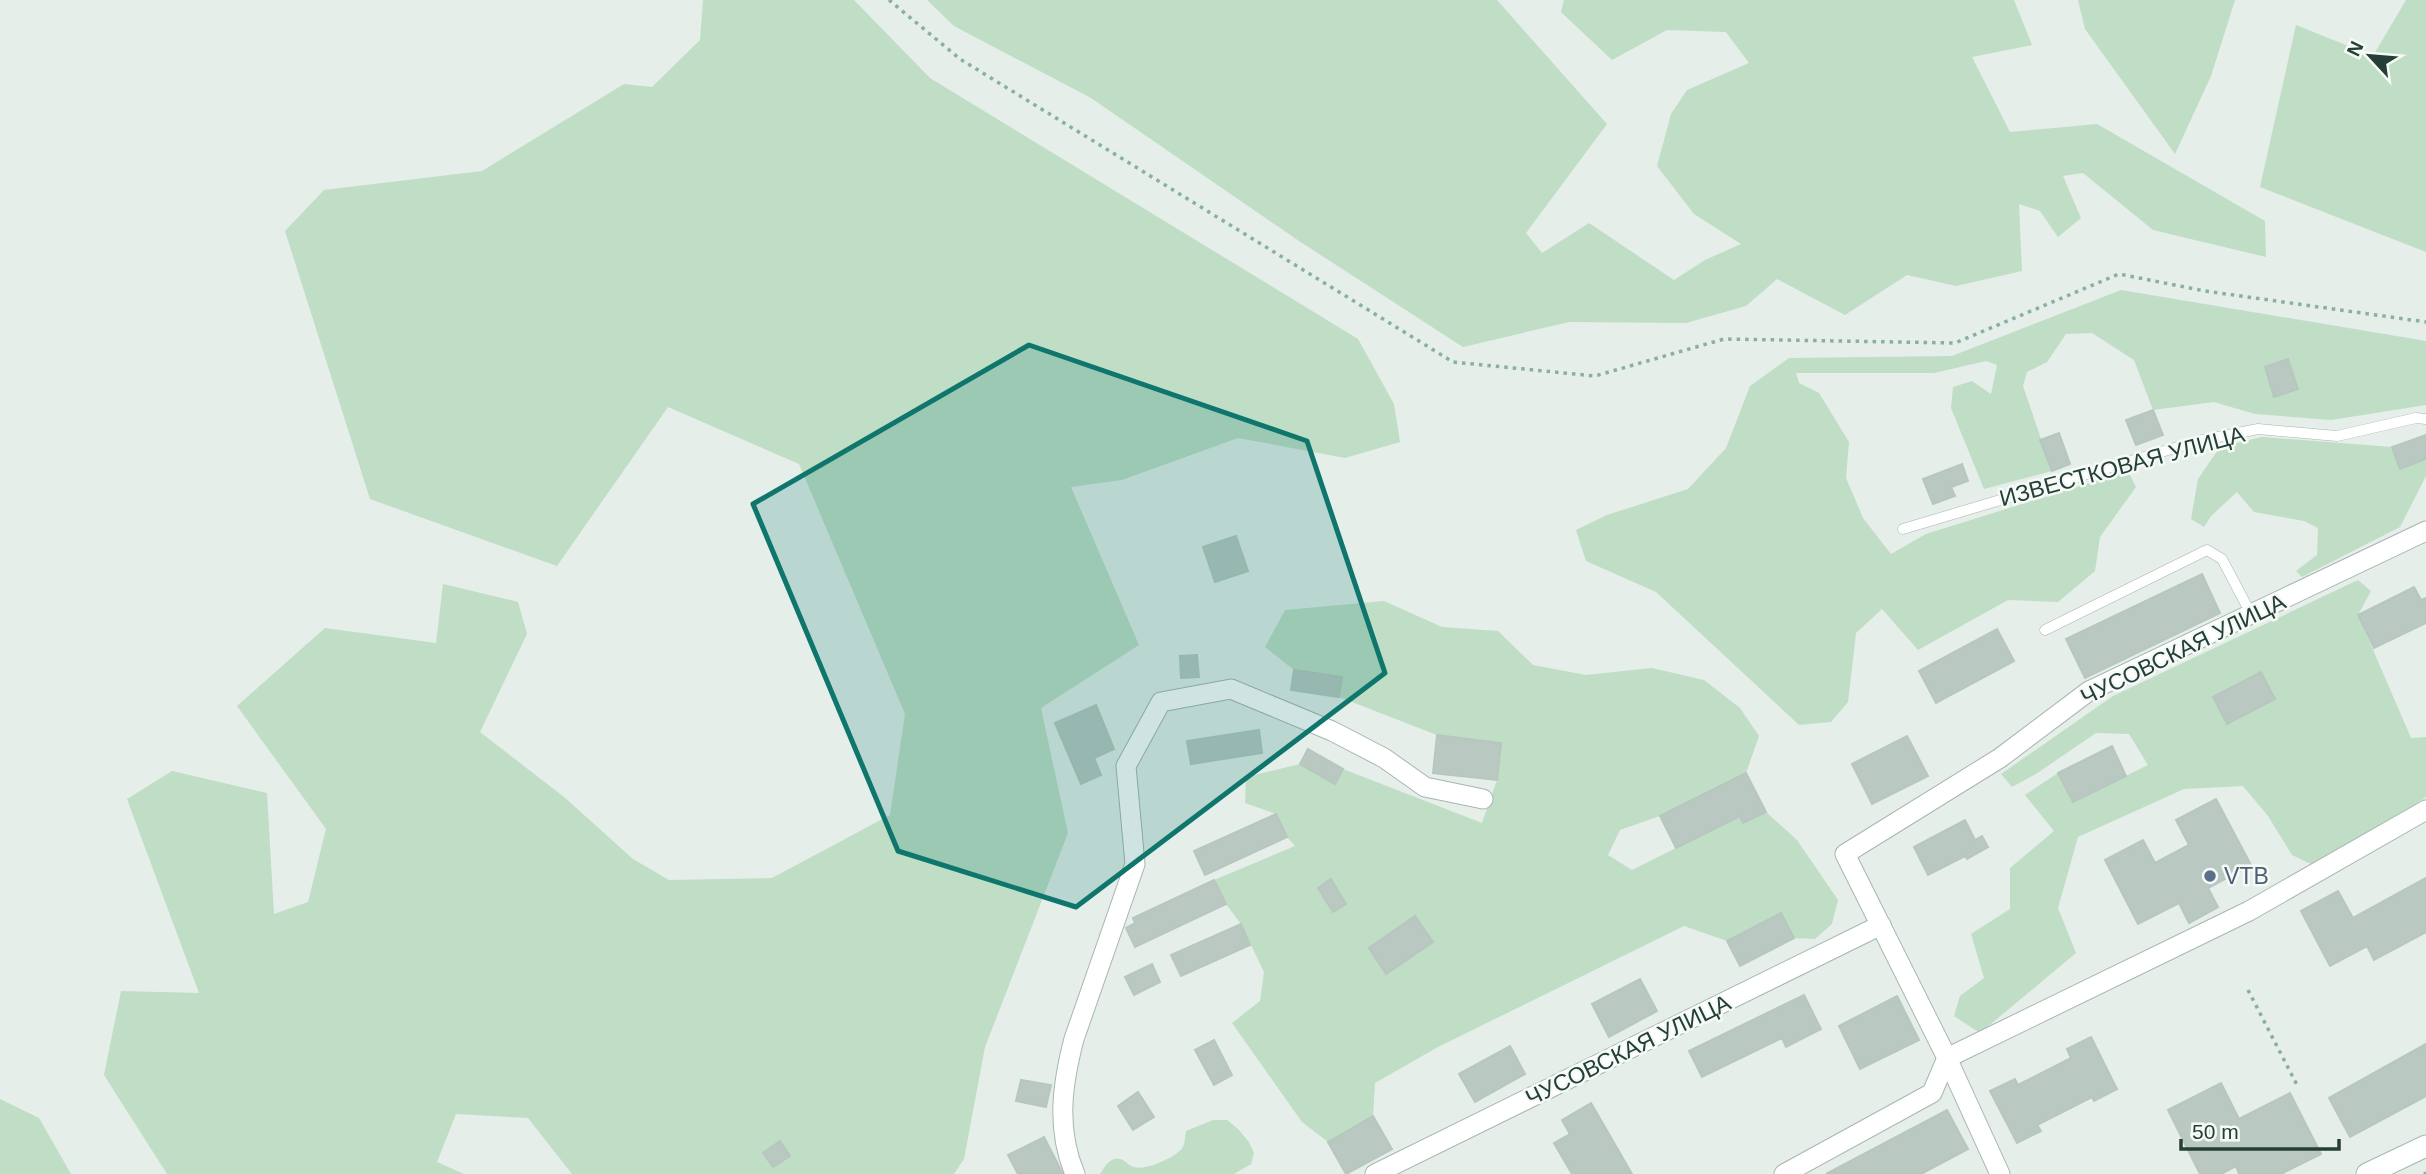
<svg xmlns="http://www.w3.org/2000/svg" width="2426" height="1174" font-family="Arial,sans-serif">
<rect width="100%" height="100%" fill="#e5eee9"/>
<g fill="#bfdec5">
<path d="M703,0H854L930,78L1358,339L1394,404L1400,442L1345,458L1238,438L1122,480L1071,487L1139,645L1041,708L1068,833L985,1047L964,1159L954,1174H572L528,1118L456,1114L437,1162L464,1174H167L104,1075L121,991L199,993L127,799L172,771L267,793L274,914L308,902L326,829L237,706L325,628L436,643L443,584L518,602L527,634L480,732L564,797L633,859L669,880L772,878L890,815L905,714L799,464L668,407L557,566L370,499L285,231L324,190L482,171L624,84L652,87L700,40Z"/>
<path d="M927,0H1497L1607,124L1526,233L1542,253L1589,223L1674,280L1705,260L1741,244L1694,214L1657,166L1671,114L1687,90L1749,63L1726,32L1667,30L1612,60L1561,12L1564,0H2014L2032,45L1972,57L2010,132L2097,124L2265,221L2266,257L2153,230L2083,173L2063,176L2081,218L2058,237L2040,211L2019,204L2022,271L1956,286L1907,275L1845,315L1777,279L1746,306L1686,323L1569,322L1463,347L1299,241L1091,98L954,26Z"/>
<path d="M2078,0H2235L2211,76L2175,154L2085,29Z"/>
<path d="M2406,0H2426V252L2260,187L2296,25L2373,56Z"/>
<path d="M2121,290L2426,341V405L2331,420L2255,414L2214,402L2153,410L2134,360L2092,333L2066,334L2047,362L2027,372L2023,386L2052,471L1984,489L1951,408L1953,387L1972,381L1991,394L1997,365L1986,361L1934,373H1796L1799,383L1819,393L1849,442L1846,478L1863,518L1891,554L1926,534L2128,471L2136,487L2100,537L2095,571L2058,602L2008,600L1918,650L1882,609L1856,633L1848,702L1831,722L1799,725L1656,592L1586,561L1576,530L1607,515L1688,489L1726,448L1750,386L1789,358L1952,356Z"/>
<path d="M2262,437L2392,447L2400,469L2426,459V476L2400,527L2302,577L2296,571L2317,555L2318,528L2304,521L2254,512L2237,492L2211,516L2204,527L2191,519L2198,479L2220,447Z"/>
<path d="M2358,580L2371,591L2358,615L2411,738L2426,737V797L2351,849L2313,865L2292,855L2268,816L2243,786L2184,789L2078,837L2058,908L2076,953L1980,1033L1954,1016L1960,996L1984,978L1971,934L2010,909V868L2054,831L2025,795L2058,773L2073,802L2148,765L2129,734L2096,733L2036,774L2012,787L2001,774L2113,696Z"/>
<path d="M1384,601L1442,627L1498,631L1533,665L1586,675L1652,668L1704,680L1740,708L1759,736L1746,773L1660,816L1620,830L1608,855L1632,870L1740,816L1744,823L1766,812L1797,840L1838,900L1832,924L1815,939L1794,938L1781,913L1727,941L1684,926L1438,1047L1375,1083L1373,1116L1328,1142L1302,1122L1232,1023L1260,1001L1264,972L1241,924L1226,904L1214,880L1295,846L1287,837L1276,814L1245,803L1246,777L1300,764L1335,784L1343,769L1482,823L1497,780L1501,743L1437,735L1339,697L1342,677L1294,670L1265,647L1285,610Z"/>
<path d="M0,1099L39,1118L71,1174H0Z"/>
<path d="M1213,1120H1227L1238,1129L1249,1142L1254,1153L1251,1164L1234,1174H1100C1104,1168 1108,1160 1115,1159C1124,1157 1127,1165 1134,1167C1145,1171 1177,1157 1183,1147C1185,1143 1185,1136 1186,1131Z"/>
</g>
<g fill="#bac8c2" stroke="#b7c7bf" stroke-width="2">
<path d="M2288,359L2298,389L2274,397L2265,367Z"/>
<path d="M2153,410L2163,435L2136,445L2126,420Z"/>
<path d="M2059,433L2070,464L2052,471L2040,440Z"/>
<path d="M2426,435V459L2400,469L2392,447Z"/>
<path d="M1962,464L1968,481L1951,487L1955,496L1933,504L1923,479Z"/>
<path d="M1236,536L1248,571L1215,582L1203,547Z"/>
<path d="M2202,574L2220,613L2085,678L2066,639Z"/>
<path d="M2414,587L2421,600L2426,598V623L2374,648L2358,615Z"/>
<path d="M1997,629L2014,661L1936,703L1919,671Z"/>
<path d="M1197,655L1199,677L1181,678L1180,656Z"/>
<path d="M1294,670L1342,677L1339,697L1291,690Z"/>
<path d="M2261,672L2275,699L2227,724L2213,697Z"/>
<path d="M1096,705L1114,749L1094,758L1101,775L1081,784L1055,723Z"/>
<path d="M1259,730L1262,753L1191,764L1187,741Z"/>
<path d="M1437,735L1501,743L1497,780L1433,773Z"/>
<path d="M1907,736L1928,776L1872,804L1852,764Z"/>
<path d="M2112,746L2126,776L2073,802L2058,773Z"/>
<path d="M1308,749L1343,769L1335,784L1300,764Z"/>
<path d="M1746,773L1766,812L1743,823L1740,816L1676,848L1660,816Z"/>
<path d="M2216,799L2251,865L2208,888L2218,907L2189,923L2179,903L2138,924L2105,860L2143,840L2155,863L2189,845L2176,820Z"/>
<path d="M1276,814L1287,837L1205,875L1194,851Z"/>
<path d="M1965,820L1975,840L1982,836L1988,847L1967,859L1965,856L1928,875L1914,847Z"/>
<path d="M2426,878V932L2374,960L2367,946L2330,966L2301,911L2338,891L2353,918Z"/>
<path d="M1331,879L1346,904L1333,912L1318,888Z"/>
<path d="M1214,880L1226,904L1135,947L1126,928L1135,923L1133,918Z"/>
<path d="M1781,913L1794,938L1740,966L1727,941Z"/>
<path d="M1415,916L1433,942L1386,974L1369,948Z"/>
<path d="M1241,924L1250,945L1181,976L1171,955Z"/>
<path d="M1152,964L1160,982L1134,995L1125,977Z"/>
<path d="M1640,979L1657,1011L1609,1037L1592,1004Z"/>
<path d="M1804,995L1821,1029L1786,1047L1782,1038L1702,1077L1689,1051Z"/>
<path d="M1897,996L1919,1040L1860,1069L1839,1026Z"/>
<path d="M2091,1037L2117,1089L2094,1101L2092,1097L2037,1125L2041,1131L2017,1143L1990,1091L2015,1079L2018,1085L2071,1058L2067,1049Z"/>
<path d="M1214,1040L1232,1075L1214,1085L1195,1050Z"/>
<path d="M2426,1044V1096L2350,1137L2329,1098Z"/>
<path d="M1510,1046L1525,1074L1475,1102L1459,1074Z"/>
<path d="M1021,1080L1051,1085L1046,1107L1016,1101Z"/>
<path d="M2221,1083L2239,1119L2290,1093L2321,1154L2281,1174H2239L2236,1166L2221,1174H2200L2168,1110Z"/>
<path d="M1138,1092L1154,1117L1133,1130L1118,1106Z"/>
<path d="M1591,1103L1632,1174H1572L1554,1143L1570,1134L1562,1120Z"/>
<path d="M1947,1110L1968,1149L1921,1174H1826Z"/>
<path d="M1373,1116L1392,1149L1346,1174L1328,1142Z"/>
<path d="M1044,1137L1063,1174H1018L1008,1155Z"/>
<path d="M780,1141L790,1156L773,1167L763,1153Z"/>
</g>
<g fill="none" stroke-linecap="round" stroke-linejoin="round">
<defs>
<g id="lane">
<path d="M1903,529L2198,441L2258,429L2337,436L2416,418L2426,419"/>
<path d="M2045,630L2207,550L2222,559L2251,614"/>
</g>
<g id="street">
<path d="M1075,1174C1056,1129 1062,1085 1074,1039L1135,864L1126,766L1161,702L1231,689L1332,731L1384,758L1425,787L1483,799"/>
<path d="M1375,1174L1881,925"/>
<path d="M1784,1174L1932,1093L1947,1058L2249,911L2426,810"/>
<path d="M2000,1174L1947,1058L1845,854L2000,758L2089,691L2426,531"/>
</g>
<path id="secondary" d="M2367,1174L2426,1146"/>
</defs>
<use href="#lane" stroke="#a7b6b0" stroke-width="11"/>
<use href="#street" stroke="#a7b6b0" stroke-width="21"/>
<use href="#secondary" stroke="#a4b9b0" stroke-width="23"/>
<g stroke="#87b0a0" stroke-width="3.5" stroke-dasharray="3.5 5" stroke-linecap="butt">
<path d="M889,0L960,59L1453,362L1595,376L1724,339L1955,343L2119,274L2205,291L2426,322"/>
<path d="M2248,990L2297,1085"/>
<path d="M2424,1174L2426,1173"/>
</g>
<use href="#lane" stroke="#fff" stroke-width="10"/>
<use href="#street" stroke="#fff" stroke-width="19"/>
<use href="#secondary" stroke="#fff" stroke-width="21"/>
</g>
<path fill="#0f766e" fill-opacity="0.2" stroke="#0f766e" stroke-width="5" stroke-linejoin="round" d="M1029,345L1307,441L1385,673L1076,907L898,851L753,504Z"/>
<circle fill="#5c6f8a" stroke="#f6faf7" stroke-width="2.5" cx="2210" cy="876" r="7"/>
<g text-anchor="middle" stroke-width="5" stroke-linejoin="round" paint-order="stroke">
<g font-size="23" fill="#243f36" stroke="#f6faf7">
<text transform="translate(2122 466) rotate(-15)" y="8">ИЗВЕСТКОВАЯ УЛИЦА</text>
<text transform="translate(2183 649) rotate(-26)" y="8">ЧУСОВСКАЯ УЛИЦА</text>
<text transform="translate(1628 1050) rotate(-26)" y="8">ЧУСОВСКАЯ УЛИЦА</text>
</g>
<g font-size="23" fill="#4e5e75" stroke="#f6faf7" text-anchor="start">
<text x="2224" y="884">VTB</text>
</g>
</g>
<g transform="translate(2370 56) rotate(296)" stroke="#f6faf7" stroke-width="5" paint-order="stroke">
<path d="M0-5L12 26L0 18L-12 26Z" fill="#243f36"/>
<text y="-10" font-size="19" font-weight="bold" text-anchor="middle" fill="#243f36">N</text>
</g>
<path d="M2181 1139v10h158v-10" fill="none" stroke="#243f36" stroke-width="3.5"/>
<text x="2192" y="1139" font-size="21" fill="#243f36" stroke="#f6faf7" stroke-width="5" paint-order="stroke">50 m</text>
</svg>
